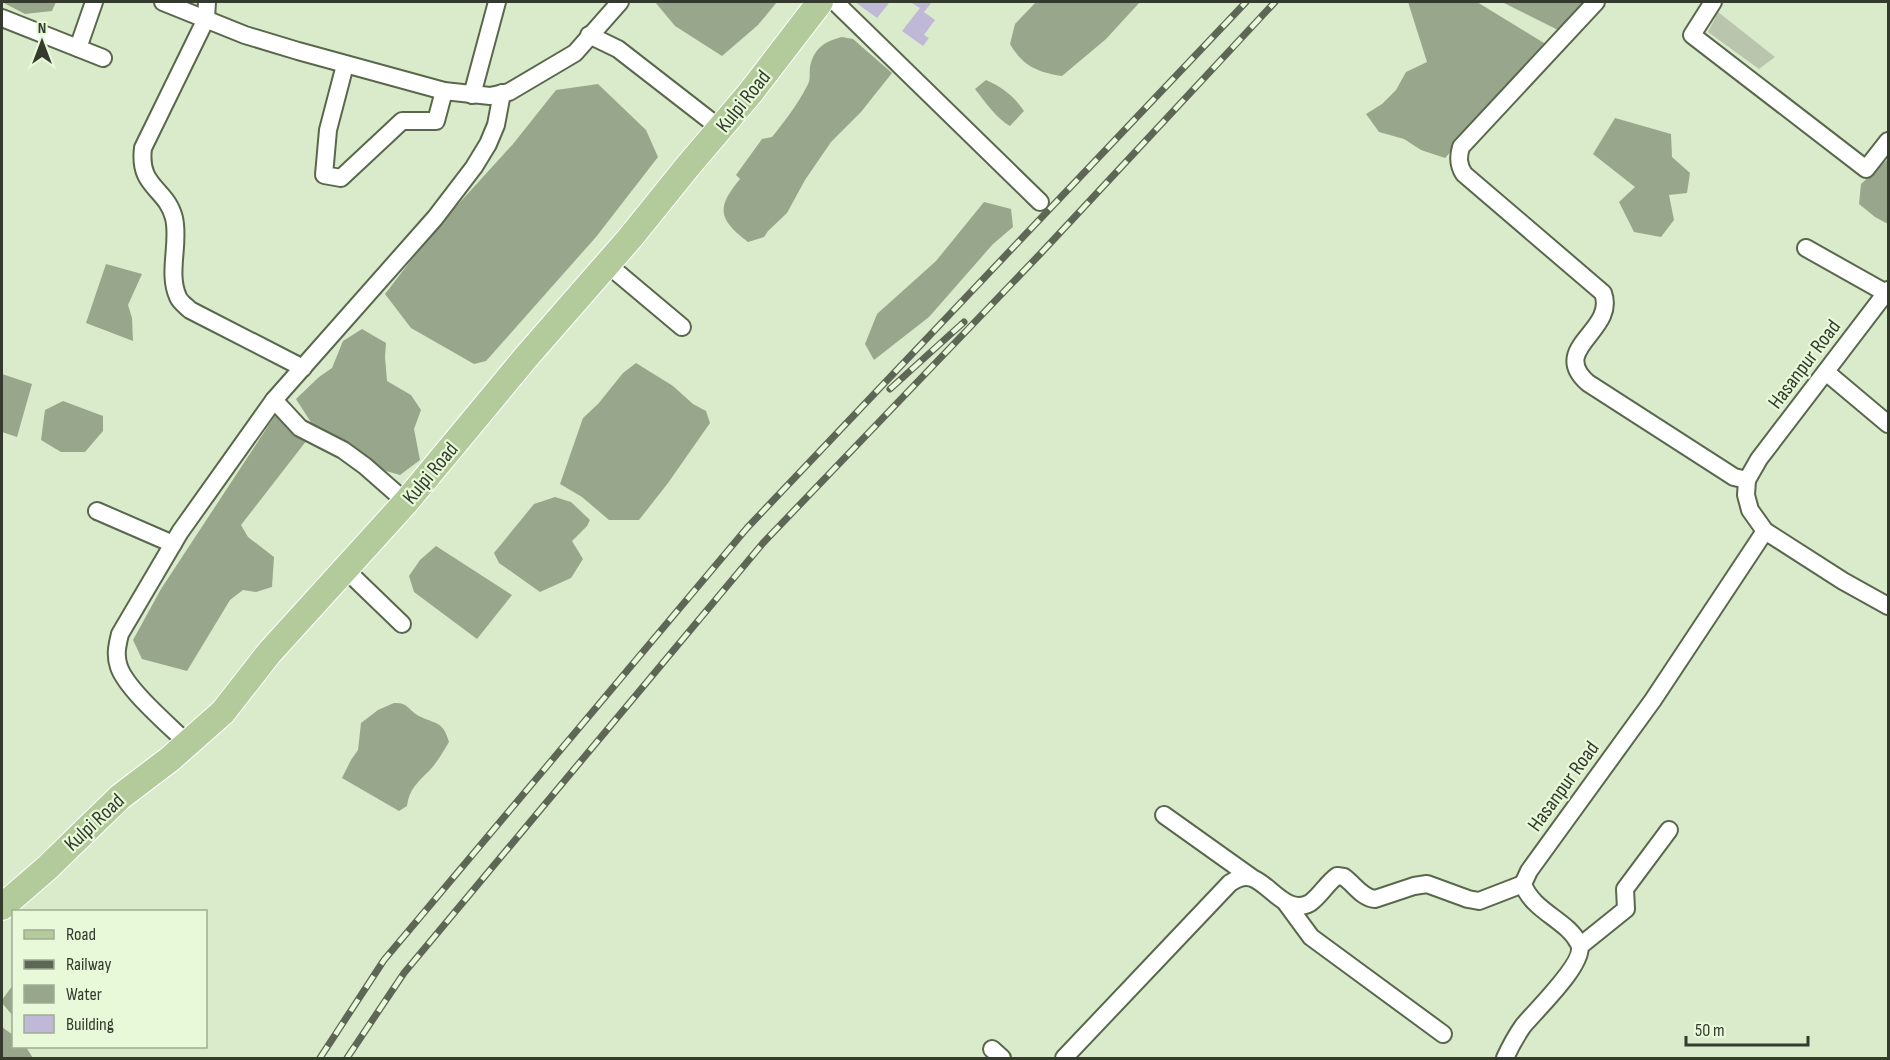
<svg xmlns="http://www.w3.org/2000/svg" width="1890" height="1060" font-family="'Sofia Sans Condensed',sans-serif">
<rect width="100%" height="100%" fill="#daebcb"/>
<path fill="#b9c6ad" d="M1718,12L1775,57L1759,69L1708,32Z"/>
<g fill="#98a78b">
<path d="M2,2H56L52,11L25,14Z"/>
<path d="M655,2H777L758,25L722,56L675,26Z"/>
<path d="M1036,2H1140L1106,39L1062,76C1037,72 1023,66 1010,44L1015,24Z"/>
<path d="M1408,2H1477L1549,46L1445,158L1421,150L1404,139L1379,132L1366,114L1382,104L1396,90L1406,72L1427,62Z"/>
<path d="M1502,2H1590L1560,31Z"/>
<path d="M842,37L853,39L892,73L861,112L831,142L805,180L787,213L768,231L764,237L748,242C718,219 716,208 740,179L736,175L762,139L772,137C785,121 798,104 807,86C811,80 809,74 810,67C814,48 825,41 842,37Z"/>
<path d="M986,80C1002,87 1014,96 1024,111L1010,126C997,119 985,102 975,89Z"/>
<path d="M598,84L646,130L658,157L596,237L486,361L474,364L411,328L385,294L432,233L513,144L556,90Z"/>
<path d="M1615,118L1671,134L1672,157L1690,173L1687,193L1669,195L1674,220L1661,237L1634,232L1619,202L1635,187L1593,154Z"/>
<path d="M1887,160L1888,161V224L1875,217L1859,204L1861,184Z"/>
<path d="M984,202L1011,209L1013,227L993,244L929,317L874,360L865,344L877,314L936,261Z"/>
<path d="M106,264L142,274L128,305L132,318L133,341L86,323Z"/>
<path d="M362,329L386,343L385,357L387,381L411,395L421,410L414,429L420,460L400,475L386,471L363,454L326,436L312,424L296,399L319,377L332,368L343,341Z"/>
<path d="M636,363L673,386L693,404L706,411L710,423L668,483L639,520H609L582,497L560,484L583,418L598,404L623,373Z"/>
<path d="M2,374L32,384L17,437L2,432Z"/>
<path d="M63,401L103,416V431L85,452H61L41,440L45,410Z"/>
<path d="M276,414L307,440L241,525L248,537L274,557L272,587L256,592L243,590L230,600L187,671L142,659L133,640L161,589Z"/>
<path d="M555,497L571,502L590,520L587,526L572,541L583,559L571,578L540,592L499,563L494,553L534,504Z"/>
<path d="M436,546L512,595L477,639L414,592L409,576L420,560Z"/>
<path d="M394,703C409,703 407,709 419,716C434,724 443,720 449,742C443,752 438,761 430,770C418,782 409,789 407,806L399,811L342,778L351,760L358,750L361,723L378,710Z"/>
<path d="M13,985V1016L2,1003V1000Z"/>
<path d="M2,1027L13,1035L14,1046L26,1047L33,1058H2Z"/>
</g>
<g fill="#bfb9d7">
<path d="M855,2H886L889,3L877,18Z"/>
<path d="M910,2H932L924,12L935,20L924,35L929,38L923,46L902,31L920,8Z"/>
</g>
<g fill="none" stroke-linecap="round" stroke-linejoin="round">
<defs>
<g id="street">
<path d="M163,2L245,35L298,51L444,91L490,96L509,92L575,53L620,2"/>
<path d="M207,2L206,19L143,148C138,188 166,187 174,218C180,243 167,273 178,297C180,302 186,306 190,310L303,368"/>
<path d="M835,2L1040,202"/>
<path d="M1596,2L1461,147C1458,157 1458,165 1464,174L1603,293C1617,331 1548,348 1588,383L1734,477L1747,480"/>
<path d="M1713,2L1692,35L1866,169L1888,141"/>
<path d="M2,18L103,58"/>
<path d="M589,35L618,49L721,129"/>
<path d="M78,48L94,2"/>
<path d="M345,65L328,130L324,175L341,178L402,121H436L444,91"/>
<path d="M472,95L497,2"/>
<path d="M1806,248L1886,293"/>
<path d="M607,264L682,327"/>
<path d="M1888,290L1759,459L1747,480L1746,495L1750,510L1765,531L1843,581L1888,606"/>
<path d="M1826,372L1888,424"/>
<path d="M274,400L300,428L343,450L365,466L406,502"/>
<path d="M97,511L173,544"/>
<path d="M345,569L402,624"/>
<path d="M188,744C170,726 127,690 119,667C115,656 117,646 120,634L180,532L274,400L435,218L474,167L488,144L496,125L502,93"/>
<path d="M1164,815L1251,877"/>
<path d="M1286,903L1311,937L1443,1034"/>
<path d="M1580,946L1626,909L1625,889L1669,830"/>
<path d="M992,1049L1002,1058"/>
<path d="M1064,1058L1230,883C1236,879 1244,875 1252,878C1270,884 1287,916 1310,903C1320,896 1327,883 1337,876L1344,877C1354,884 1362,898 1375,899L1414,886L1427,884L1468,899L1479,901L1523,884"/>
<path d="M1505,1058C1510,1047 1516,1036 1523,1026C1535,1011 1587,962 1579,944C1568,920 1533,912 1523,884L1529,871L1653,700L1765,531"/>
</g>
<path id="primary" d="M2,907L47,868L120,797L170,759L223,712L269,653L406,502L527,356L630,238L688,166L751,92L820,2"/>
</defs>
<use href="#street" stroke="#59684c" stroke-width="20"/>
<use href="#primary" stroke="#fff" stroke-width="28"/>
<use href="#street" stroke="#fff" stroke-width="16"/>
<use href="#primary" stroke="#b3ca9b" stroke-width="26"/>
<defs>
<g id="rail">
<path d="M890,389L964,322"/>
<path d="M320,1058L384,960L747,528L1246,2"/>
<path d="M347,1058L404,973L763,543L1042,252L1275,2"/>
</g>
</defs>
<use href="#rail" stroke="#5e6756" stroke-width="7"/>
<use href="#rail" stroke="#e7f9d8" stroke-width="4.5" stroke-dasharray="14" stroke-linecap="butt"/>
</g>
<g text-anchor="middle" stroke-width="4.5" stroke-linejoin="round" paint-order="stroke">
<g font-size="21" fill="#343b2e" stroke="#e7f9d8">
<text transform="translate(743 101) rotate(-51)" y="7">Kulpi Road</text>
<text transform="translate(1804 364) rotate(-53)" y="7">Hasanpur Road</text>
<text transform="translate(430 473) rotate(-50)" y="7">Kulpi Road</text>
<text transform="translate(1563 786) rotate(-54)" y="7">Hasanpur Road</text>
<text transform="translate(94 822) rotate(-43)" y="7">Kulpi Road</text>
</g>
</g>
<rect width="1890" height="1060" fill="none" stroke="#343b2e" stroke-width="6"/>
<rect x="12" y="910" width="195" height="138" fill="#e7f9d8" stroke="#9fad94" stroke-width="1.5"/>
<rect x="24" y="930" width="30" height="9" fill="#b3ca9b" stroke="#9fad94" stroke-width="1.5"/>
<text x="66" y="940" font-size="18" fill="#343b2e">Road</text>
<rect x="24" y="960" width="30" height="9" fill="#5e6756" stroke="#9fad94" stroke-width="1.5"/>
<text x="66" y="970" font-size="18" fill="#343b2e">Railway</text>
<rect x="24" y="985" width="30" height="18" fill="#98a78b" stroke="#9fad94" stroke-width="1.5"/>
<text x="66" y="1000" font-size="18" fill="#343b2e">Water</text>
<rect x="24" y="1015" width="30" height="18" fill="#bfb9d7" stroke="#9fad94" stroke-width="1.5"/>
<text x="66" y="1030" font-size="18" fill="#343b2e">Building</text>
<g transform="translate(42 42)" stroke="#e7f9d8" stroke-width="4.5" paint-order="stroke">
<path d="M0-4.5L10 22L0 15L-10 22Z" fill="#343b2e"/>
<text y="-9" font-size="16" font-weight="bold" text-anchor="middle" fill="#343b2e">N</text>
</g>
<path d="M1686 1036v9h122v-9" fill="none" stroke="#343b2e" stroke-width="3"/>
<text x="1695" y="1036" font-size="18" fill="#343b2e" stroke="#e7f9d8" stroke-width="4.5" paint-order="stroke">50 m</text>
</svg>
